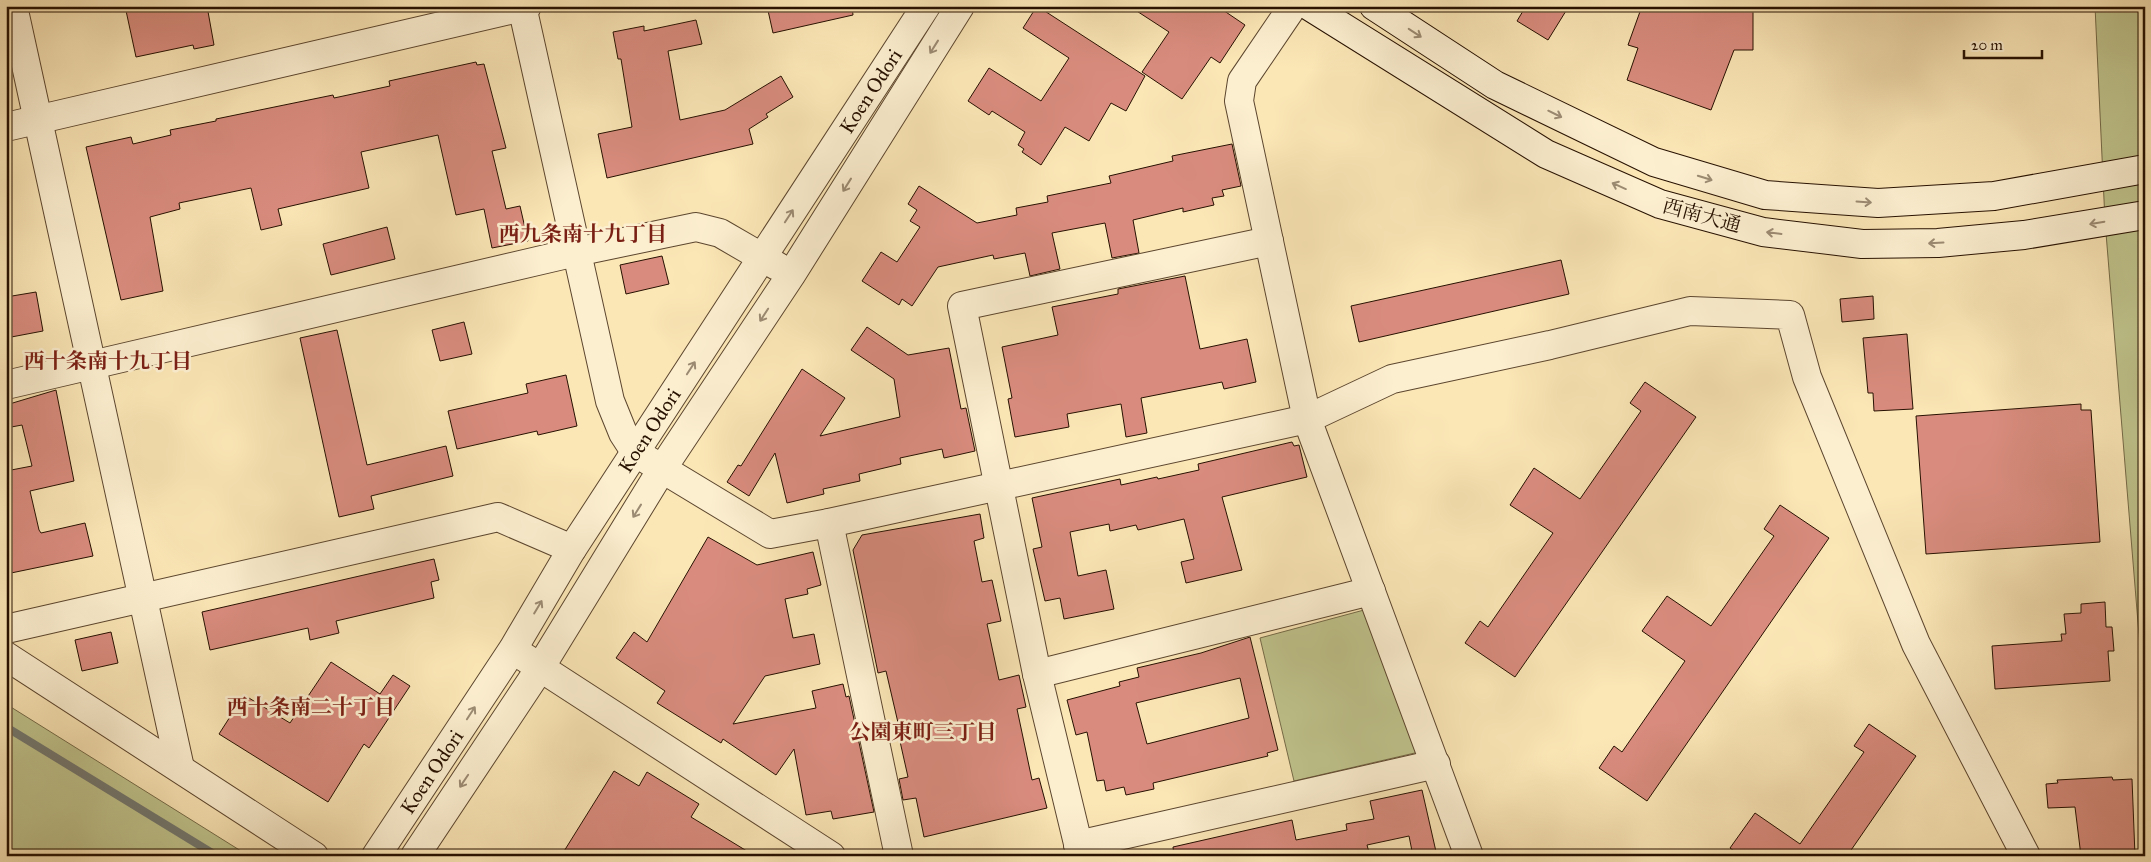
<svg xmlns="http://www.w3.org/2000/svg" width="2151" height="862" font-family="'IM FELL Great Primer','Noto Serif JP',serif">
<rect width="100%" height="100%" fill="#fbe6b6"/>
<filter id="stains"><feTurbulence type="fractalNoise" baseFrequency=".004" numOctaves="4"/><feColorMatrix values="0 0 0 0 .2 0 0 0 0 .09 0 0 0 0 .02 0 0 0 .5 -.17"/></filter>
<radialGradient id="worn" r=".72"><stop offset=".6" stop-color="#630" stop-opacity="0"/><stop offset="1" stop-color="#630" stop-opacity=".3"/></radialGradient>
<g fill="#c0c48d" stroke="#746a47">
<path d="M2095,6H2145V708L2105,221Z"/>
<path d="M1364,610L1419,752L1294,781L1260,638Z"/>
<path d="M6,704L249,856H6Z"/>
</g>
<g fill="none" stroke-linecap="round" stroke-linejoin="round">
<path stroke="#737870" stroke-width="8" d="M6,727L217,856"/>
</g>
<g fill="#d98c7e" stroke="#271101" fill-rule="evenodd">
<path d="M125,6H207L214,45L194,49L193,45L136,57Z"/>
<path d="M767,6H852L853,15L773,33Z"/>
<path d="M1037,6L1145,76L1126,111L1111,103L1089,141L1065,127L1041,165L1022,152L1024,149L1018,145L1025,132L992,111L989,115L968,101L989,68L1041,101L1069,58L1023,28Z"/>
<path d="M1129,6H1217L1245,25L1220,63L1211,57L1182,99L1142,72L1169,32Z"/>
<path d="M1526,6H1569L1548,40L1517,21Z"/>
<path d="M1642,6H1753V50H1734L1711,110L1627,80L1638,48L1628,45Z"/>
<path d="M696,20L702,44L668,51L680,120L725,110L781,76L793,97L766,114L768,117L749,129L753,144L607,178L598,134L632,127L621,59H618L613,32L644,26V31Z"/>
<path d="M476,62L477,65L484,64L506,148L492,151L506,209L520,206L528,241L492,248L484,209L456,215L438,135L361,152L369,188L278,209L282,225L261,230L251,188L179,203L180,209L150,217L163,291L121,300L86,147L131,137L133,144L171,135L170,130L216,121V119L333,95L334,98L390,86L389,81Z"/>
<path d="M1232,144L1241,186L1222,190L1224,196L1212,198L1214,205L1183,212V208L1133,220L1139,253L1112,258L1105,223L1052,233L1060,269L1030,276L1025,253L994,259L993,255L938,267L912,306L902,299L899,305L862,281L881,252L897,262L920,227L910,221L917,210L908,204L919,186L977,223L1017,215L1016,208L1048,202L1047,196L1111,183L1109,176L1173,161L1172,156Z"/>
<path d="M387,227L395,259L331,275L323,244Z"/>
<path d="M662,256L669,284L626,294L620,265Z"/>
<path d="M1561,260L1569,294L1359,342L1351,306Z"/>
<path d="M1185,276L1200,349L1247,339L1256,382L1224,389L1222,382L1141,398L1147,433L1126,437L1121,404L1067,414L1069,427L1015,437L1008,399L1012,398L1002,347L1058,335L1052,307L1118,294V289Z"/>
<path d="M36,292L43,331L6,338V297Z"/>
<path d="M1873,296L1874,319L1842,322L1840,299Z"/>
<path d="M464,322L472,354L440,361L432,330Z"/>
<path d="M867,327L908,355L949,348L961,409L966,408L975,451L944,458L942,449L900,458L901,464L859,474L860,481L823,489L824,494L787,503L775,453L749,496L727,482L738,465L741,466L802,369L845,398L820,436L900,417L894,379L851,350Z"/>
<path d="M337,330L367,465L446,446L453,476L371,496L374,509L339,517L300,338Z"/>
<path d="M1907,334L1913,409L1874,411L1873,393H1868L1863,338Z"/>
<path d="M566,375L577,426L538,435L537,431L457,449L448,411L528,393L526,384Z"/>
<path d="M1645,382L1696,417L1515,677L1465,643L1480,621L1488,627L1553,533L1510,505L1534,468L1580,499L1641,411L1630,403Z"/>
<path d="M56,390L74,481L30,491L39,530L41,533L85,523L93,556L11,573L6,553V471L32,466L22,425L6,428V405Z"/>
<path d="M2081,404V410H2091L2100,542L1926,554L1916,416Z"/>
<path d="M1292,442L1294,446L1299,445L1307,477L1222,497L1242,570L1186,583L1181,562L1194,559L1184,519L1138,530L1136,525L1110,531L1109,524L1070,532L1078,576L1106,570L1114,609L1064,619L1060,598L1045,601L1033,549L1042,547L1032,498L1120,479L1121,485L1157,477L1158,479L1199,470L1198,464Z"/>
<path d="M1780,505L1829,538L1647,801L1599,768L1614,746L1622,752L1685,661L1642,631L1667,596L1711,626L1774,536L1764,529Z"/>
<path d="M980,514L984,538L974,541L982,582L992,580L1001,621L987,624L999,680L1019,675L1026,707L1017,709L1032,780L1039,778L1047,808L924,837L916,798L903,800L899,779L908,777L897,728L899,727L886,671L878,673L853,550L862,535Z"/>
<path d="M708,537L757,565L813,552L821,585L807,589L808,594L785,599L793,638L814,634L820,664L765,676L733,724L816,708L812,691L843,684L846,697L849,696L874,812L833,819L831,811L806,815L794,749L776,775L723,739L721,743L657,703L665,691L616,658L634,632L647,642Z"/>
<path d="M434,559L439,580L431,582L434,598L336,621L339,633L310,640L308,628L210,650L202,612Z"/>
<path d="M2105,602L2106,627H2112L2114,651H2108L2110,681L1995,689L1992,646L2062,641L2061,634H2066L2064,614L2081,613V604Z"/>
<path d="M111,632L118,663L82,671L75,640Z"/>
<path d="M1250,637L1278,750L1267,753L1268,756L1153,783L1154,789L1126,795L1124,787L1106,791L1104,780L1097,781L1087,732L1076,735L1067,700L1120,686L1119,682L1139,677L1137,668L1201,653ZM1240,678L1249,718L1147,744L1136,703Z"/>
<path d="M331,662L380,694L393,675L410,686L369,748L364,744L328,802L219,734L244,695L290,723Z"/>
<path d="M1869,724L1916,756L1847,856H1741L1730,848L1755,813L1800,844L1864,752L1854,746Z"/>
<path d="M614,771L639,786L647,772L699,804L691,817L755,856H561Z"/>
<path d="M2112,777L2113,780L2132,779L2135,856H2081L2075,807L2048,808L2046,784L2058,783L2057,780Z"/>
<path d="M1422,790L1437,856H1413L1409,836L1367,845L1370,856H1174L1173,847L1292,820L1296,840L1347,830L1346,824L1374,819L1370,801Z"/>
</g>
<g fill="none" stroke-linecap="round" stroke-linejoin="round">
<defs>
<g id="street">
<path d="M13,6L180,768"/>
<path d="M522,6L610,401L623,433L636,453L770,534L829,523L1307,419L1392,379L1550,345L1690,311L1790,315L1807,377L1916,644L2026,856"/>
<path d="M1293,6L1242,81L1239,101L1307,419L1469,856"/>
<path d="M6,127L527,6"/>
<path d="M6,385L576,252L696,227L720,233L777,266"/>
<path d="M829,523L899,856"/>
<path d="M6,629L498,517L572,549"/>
<path d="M6,656L314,856"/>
<path d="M524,657L831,856"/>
<path d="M1037,674L1371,591"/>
<path d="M1078,845L1436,764"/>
<path id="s1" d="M376,856L513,649L572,549L926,6"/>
<path d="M415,856L540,668L662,469L791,275L960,6"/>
<path d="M1081,856L1037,674L962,306L1269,241"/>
</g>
<g id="secondary">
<path d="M1309,6L1546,154L1660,204L1763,232L1862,244L1938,243L2024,235L2145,215"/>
<path d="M1374,6L1495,85L1654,162L1765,195L1878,203L1994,196L2145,169"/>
</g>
</defs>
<use href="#street" stroke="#5c462e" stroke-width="30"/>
<use href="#secondary" stroke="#271101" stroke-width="30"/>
<use href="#street" stroke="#fcefd0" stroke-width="28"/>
<use href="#secondary" stroke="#fcefd0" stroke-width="28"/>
</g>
<defs><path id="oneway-shaft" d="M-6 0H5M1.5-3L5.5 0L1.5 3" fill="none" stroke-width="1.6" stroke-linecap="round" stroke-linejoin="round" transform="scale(1.25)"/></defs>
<g stroke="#9c8b73">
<use href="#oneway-shaft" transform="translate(1415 33) rotate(33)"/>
<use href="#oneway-shaft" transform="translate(934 47) rotate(122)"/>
<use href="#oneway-shaft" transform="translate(1555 114) rotate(26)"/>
<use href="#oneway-shaft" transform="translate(1705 178) rotate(17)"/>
<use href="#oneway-shaft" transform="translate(847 185) rotate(122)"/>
<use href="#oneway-shaft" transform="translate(1619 186) rotate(-156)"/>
<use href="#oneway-shaft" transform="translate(1864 202) rotate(4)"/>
<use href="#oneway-shaft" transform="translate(789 216) rotate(-57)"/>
<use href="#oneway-shaft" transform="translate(2097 223) rotate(170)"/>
<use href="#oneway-shaft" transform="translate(1774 233) rotate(-173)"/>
<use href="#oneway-shaft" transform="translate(1936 243) rotate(177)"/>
<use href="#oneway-shaft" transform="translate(764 315) rotate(123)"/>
<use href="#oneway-shaft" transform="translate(691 368) rotate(-57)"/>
<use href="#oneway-shaft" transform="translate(637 511) rotate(122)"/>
<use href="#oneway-shaft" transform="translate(538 607) rotate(-59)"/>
<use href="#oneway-shaft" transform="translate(471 713) rotate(-57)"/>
<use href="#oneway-shaft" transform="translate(464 781) rotate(124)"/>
</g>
<g text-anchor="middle" stroke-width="5" stroke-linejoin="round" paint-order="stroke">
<g font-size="20" fill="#271101" stroke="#fcefd0">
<text dy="7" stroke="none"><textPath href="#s1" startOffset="911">Koen Odori</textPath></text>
<text transform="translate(1702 215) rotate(15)" y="7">西南大通</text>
<text dy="7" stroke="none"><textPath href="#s1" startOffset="506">Koen Odori</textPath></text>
<text dy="7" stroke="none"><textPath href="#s1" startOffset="101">Koen Odori</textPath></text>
</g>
<g font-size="21" font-weight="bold" fill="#7a1f14" stroke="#fcefd0">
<text x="583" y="241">西九条南十九丁目</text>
<text x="108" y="368">西十条南十九丁目</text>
<text x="311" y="714">西十条南二十丁目</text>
<text x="923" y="739">公園東町三丁目</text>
</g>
</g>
<rect width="2151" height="862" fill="none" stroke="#fbe6b6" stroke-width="25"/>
<rect x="8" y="8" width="2136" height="847" fill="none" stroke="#271101" stroke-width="2.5"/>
<rect x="12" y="12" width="2126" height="837" fill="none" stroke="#271101"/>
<path d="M1964 50v8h78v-8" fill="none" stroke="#271101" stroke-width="2.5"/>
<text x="1971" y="50" font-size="15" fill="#271101" stroke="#fcefd0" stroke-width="4" paint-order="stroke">20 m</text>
<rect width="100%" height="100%" filter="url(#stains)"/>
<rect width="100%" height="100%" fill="url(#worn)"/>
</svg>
